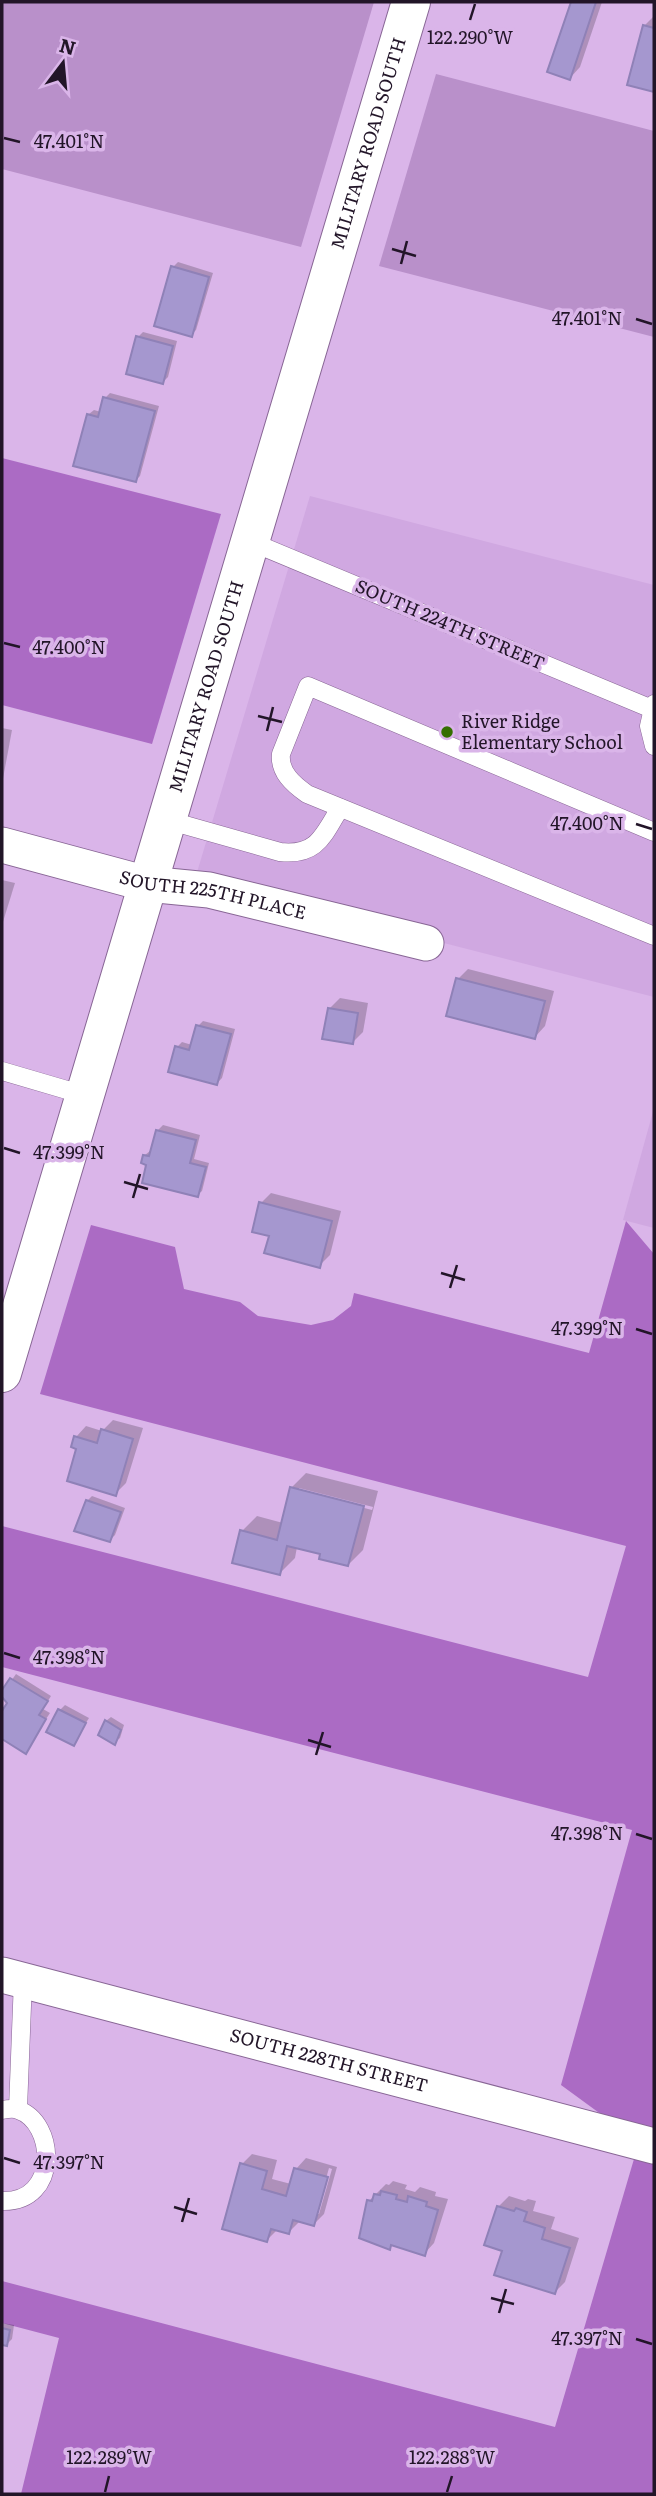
<svg xmlns="http://www.w3.org/2000/svg" width="656" height="2496" font-family="Literata,serif">
<rect width="100%" height="100%" fill="#dab5e9"/>
<g fill="#d0a8e1">
<path d="M310,496L654,585V997L195,879Z"/>
<path d="M654,1108V1228L623,1220Z"/>
</g>
<g fill="#b990ca">
<path d="M2,2H374L301,247L2,169Z"/>
<path d="M436,74L654,131V337L379,266Z"/>
</g>
<g fill="#ab6bc4">
<path d="M2,458L221,514L152,744L2,705Z"/>
<path d="M626,1221L654,1254V2494H21L59,2338L2,2323V2281L555,2427L639,2142L561,2085L632,1830L2,1667V1526L588,1677L626,1546L40,1394L91,1225L175,1247L184,1289L240,1302L258,1316L311,1325L333,1320L351,1306L354,1293L589,1353Z"/>
</g>
<g fill="#0003" fill-rule="evenodd">
<path d="M572,2H602L580,67L570,78L550,71Z"/>
<path d="M654,16V90L629,84L644,26Z"/>
<path d="M178,262L213,273L196,330L191,335L173,267Z"/>
<path d="M143,332L177,341L168,377L163,382L138,337Z"/>
<path d="M110,393L159,406L140,476L135,481L89,414L94,410L101,412L105,398Z"/>
<path d="M2,728L12,730L2,784Z"/>
<path d="M2,880L15,883L2,925Z"/>
<path d="M468,969L554,991L545,1026L535,1037L458,979Z"/>
<path d="M340,998L368,1003L363,1032L352,1043L329,1009Z"/>
<path d="M203,1021L235,1029L222,1078L217,1083L177,1047L182,1042L192,1045L198,1026Z"/>
<path d="M163,1125L200,1135L194,1159L209,1163L202,1191L197,1195L149,1163L145,1155L150,1151H153L158,1130Z"/>
<path d="M271,1193L341,1211L330,1255L319,1266L271,1235L261,1203Z"/>
<path d="M113,1420L143,1428L126,1483L115,1494L79,1448L76,1437L86,1426L102,1431Z"/>
<path d="M306,1473L378,1491L363,1550L348,1565L322,1553L297,1547L295,1558L280,1573L242,1531L257,1516L283,1523L291,1488ZM299,1488L373,1507L372,1510L299,1491Z"/>
<path d="M92,1496L125,1508L115,1535L110,1540L87,1501Z"/>
<path d="M16,1674L51,1696L43,1709L50,1713L25,1751L2,1737V1715L9,1702L2,1694Z"/>
<path d="M65,1705L89,1718L73,1744L60,1710Z"/>
<path d="M111,1717L124,1725L120,1738L115,1742L106,1721Z"/>
<path d="M252,2154L277,2160L272,2179L291,2184L296,2169L306,2158L337,2167L324,2214L314,2224L299,2222L289,2232L278,2229L267,2240L242,2164ZM329,2168L332,2169L319,2214H316Z"/>
<path d="M393,2181L407,2185L405,2189L415,2192L420,2187L436,2192L435,2196L448,2199L434,2243L424,2254L393,2244L389,2248L369,2201L386,2184L389,2185Z"/>
<path d="M509,2196L525,2201L528,2199L536,2201L533,2211L555,2217L551,2229L579,2238L565,2282L555,2292L504,2250L498,2207Z"/>
<path d="M2,2323L14,2325L12,2339L7,2344L2,2343Z"/>
</g>
<g fill="#a597cf" stroke="#8f81b7" stroke-width="2">
<path d="M571,2H596L570,80L547,72Z"/>
<path d="M643,25L654,28V92L627,85Z"/>
<path d="M171,266L209,277L192,337L154,326Z"/>
<path d="M136,336L173,346L163,384L126,374Z"/>
<path d="M103,397L155,411L136,482L73,466L87,414L98,417Z"/>
<path d="M456,978L545,1001L535,1039L446,1016Z"/>
<path d="M328,1008L358,1013L353,1044L322,1039Z"/>
<path d="M196,1025L231,1034L217,1085L168,1072L175,1046L189,1050Z"/>
<path d="M156,1130L196,1140L190,1163L206,1167L198,1197L142,1183L146,1165L141,1163L143,1155L149,1156Z"/>
<path d="M259,1202L332,1221L320,1268L264,1253L269,1236L252,1232Z"/>
<path d="M101,1429L133,1439L116,1496L67,1481L76,1449L71,1447L74,1436L97,1443Z"/>
<path d="M290,1487L364,1506L348,1566L319,1559L320,1554L287,1546L280,1575L232,1563L240,1530L277,1540Z"/>
<path d="M86,1500L121,1512L110,1542L74,1531Z"/>
<path d="M10,1678L48,1701L39,1715L46,1719L26,1754L2,1739V1711L7,1703L2,1697V1690Z"/>
<path d="M58,1709L86,1723L74,1746L46,1732Z"/>
<path d="M105,1720L121,1730L115,1745L98,1735Z"/>
<path d="M240,2163L267,2171L262,2189L286,2196L294,2168L328,2177L314,2226L293,2220L289,2234L271,2229L267,2242L222,2229Z"/>
<path d="M381,2191L397,2195L396,2199L407,2202L408,2196L427,2202L426,2206L438,2210L425,2256L391,2245L390,2250L359,2238L367,2200L372,2201L374,2194L380,2195Z"/>
<path d="M497,2206L514,2211L516,2208L527,2212L524,2221L545,2228L542,2239L570,2248L555,2294L494,2275L502,2251L484,2245Z"/>
<path d="M2,2328L10,2330L7,2346L2,2345Z"/>
</g>
<g fill="none" stroke-linecap="round" stroke-linejoin="round">
<defs>
<g id="service">
<path d="M249,541L652,709"/>
<path d="M654,704L649,726L654,746"/>
<path d="M167,820L280,852C317,856 323,836 340,808"/>
<path d="M654,832L308,686L281,754C279,772 293,784 307,794L654,936"/>
<path d="M2,1071L84,1095"/>
<path d="M18,2109L23,1980"/>
<path d="M2,2110C7,2109 14,2108 18,2110C56,2122 60,2203 2,2201"/>
</g>
<g id="minor">
<path id="s1" d="M2,845L147,884L209,890L426,943"/>
<path id="s2" d="M2,1975L654,2146"/>
</g>
<g id="secondary">
<path id="s3" d="M2,1373L411,2"/>
</g>
</defs>
<use href="#service" stroke="#886695" stroke-width="19"/>
<use href="#minor" stroke="#886695" stroke-width="37"/>
<use href="#secondary" stroke="#886695" stroke-width="40"/>
<use href="#service" stroke="#fff" stroke-width="18"/>
<use href="#minor" stroke="#fff" stroke-width="35"/>
<use href="#secondary" stroke="#fff" stroke-width="38"/>
</g>
<path fill="none" stroke="#221528" stroke-width="2.5" d="M470,20L475,4M4,138L20,142M392,249L416,256M401,264L407,241M636,319L652,324M4,643L20,647M258,716L282,722M267,731L273,707M636,824L652,829M4,1148L20,1153M124,1182L148,1189M133,1198L140,1174M441,1273L465,1280M450,1288L457,1265M636,1329L652,1334M4,1653L20,1658M308,1740L331,1747M316,1755L323,1732M636,1834L652,1839M4,2158L20,2163M174,2207L197,2214M182,2222L189,2198M491,2298L514,2304M499,2313L506,2289M636,2339L652,2344M105,2492L109,2476M447,2492L452,2476"/>
<circle fill="#346f00" stroke="#dab5e9" stroke-width="2.5" cx="447" cy="732" r="7"/>
<g text-anchor="middle" stroke-width="7" stroke-linejoin="round" paint-order="stroke">
<g font-size="18" fill="#221528" stroke="#dab5e9">
<text dy="6" stroke="none"><textPath href="#s3" startOffset="1283">MILITARY ROAD SOUTH</textPath></text>
<text transform="translate(450 625) rotate(23)" y="6">SOUTH 224TH STREET</text>
<text dy="6" stroke="none"><textPath href="#s3" startOffset="716">MILITARY ROAD SOUTH</textPath></text>
<text dy="6" stroke="none"><textPath href="#s1" startOffset="217">SOUTH 225TH PLACE</textPath></text>
<text dy="6" stroke="none"><textPath href="#s2" startOffset="338">SOUTH 228TH STREET</textPath></text>
</g>
<g font-size="18" fill="#221528" stroke="#dab5e9" text-anchor="start">
<text x="461" y="728">River Ridge<tspan x="461" dy="21">Elementary School</tspan></text>
</g>
</g>
<g font-size="18" text-anchor="middle" fill="#221528" stroke="#dab5e9" stroke-width="7" stroke-linejoin="round" paint-order="stroke">
<text x="470" y="44">122.290°W</text>
<text x="69" y="148">47.401°N</text>
<text x="587" y="325">47.401°N</text>
<text x="69" y="654">47.400°N</text>
<text x="587" y="830">47.400°N</text>
<text x="69" y="1159">47.399°N</text>
<text x="587" y="1335">47.399°N</text>
<text x="69" y="1664">47.398°N</text>
<text x="587" y="1840">47.398°N</text>
<text x="69" y="2169">47.397°N</text>
<text x="587" y="2345">47.397°N</text>
<text x="109" y="2464">122.289°W</text>
<text x="452" y="2464">122.288°W</text>
</g>
<rect width="656" height="2496" fill="none" stroke="#221528" stroke-width="7"/>
<g transform="translate(63 63) rotate(16)" stroke="#dab5e9" stroke-width="5" paint-order="stroke">
<path d="M0-5L12 26L0 18L-12 26Z" fill="#221528"/>
<text y="-10" font-size="19" font-weight="bold" text-anchor="middle" fill="#221528">N</text>
</g>
</svg>
